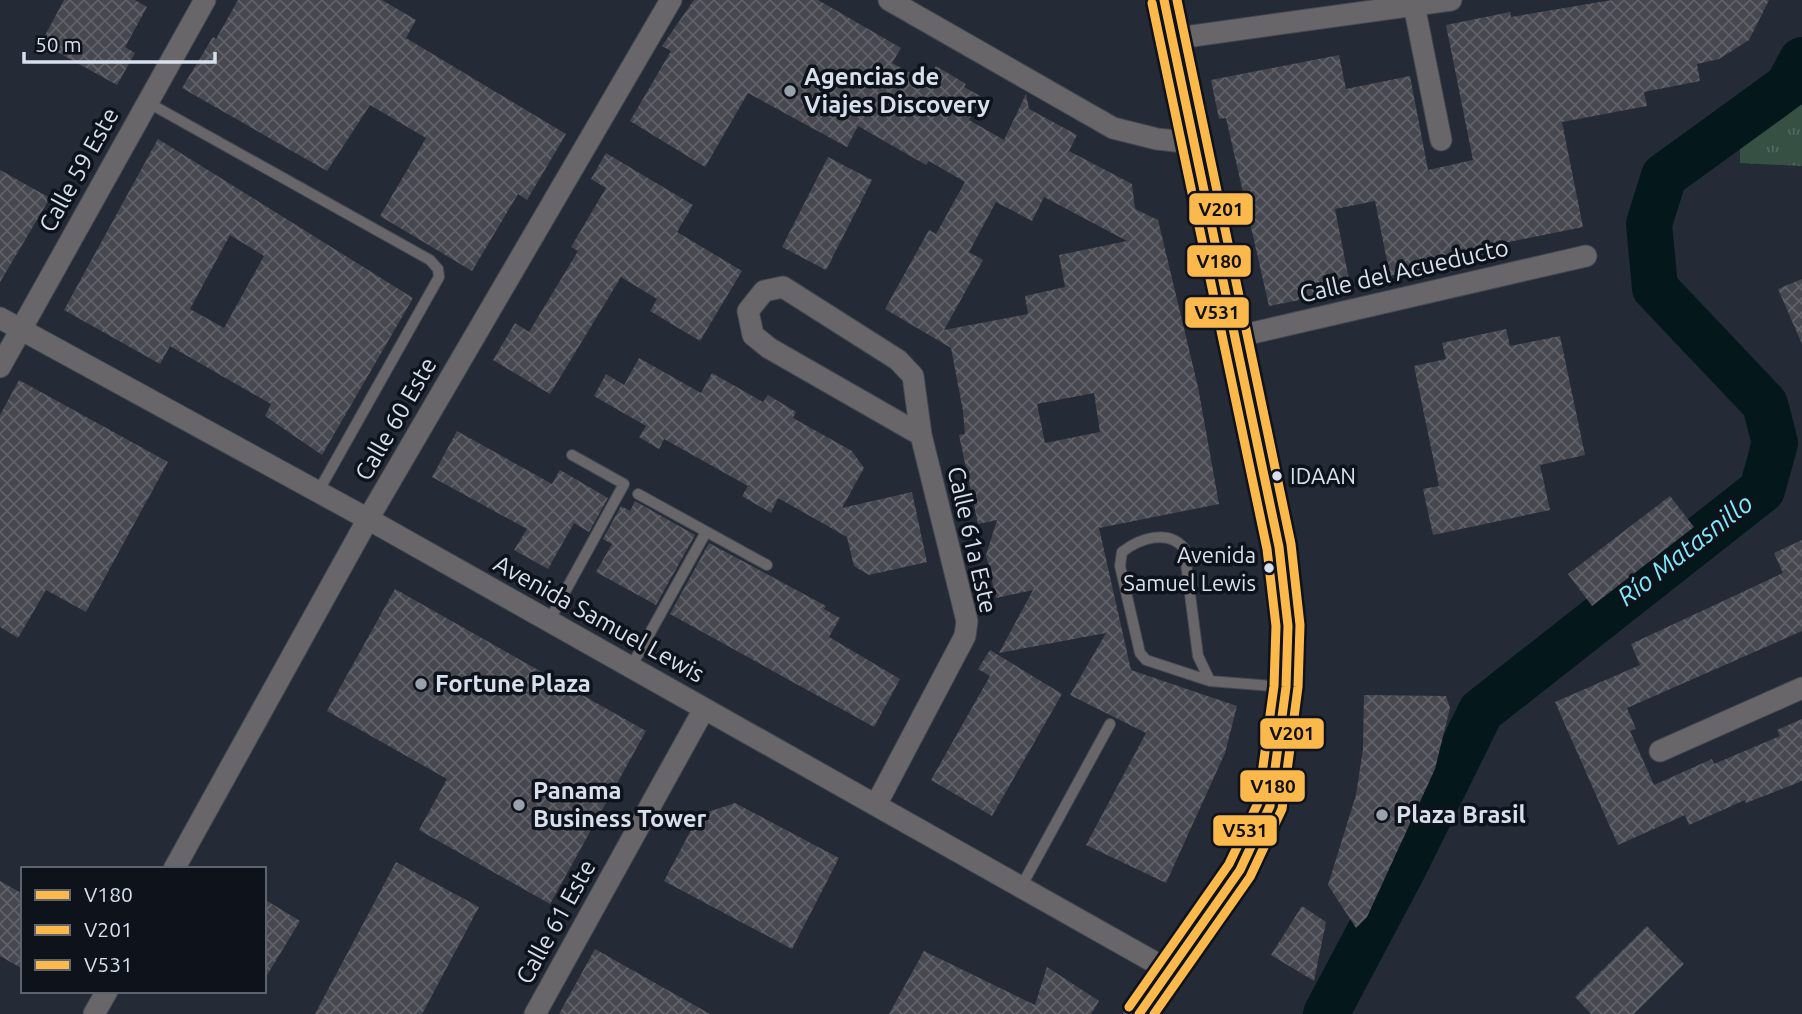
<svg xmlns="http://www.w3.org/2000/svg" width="1802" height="1014" font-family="Ubuntu,sans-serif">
<defs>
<pattern id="grass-tufts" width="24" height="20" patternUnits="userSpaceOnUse" patternTransform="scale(1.75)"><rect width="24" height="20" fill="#365044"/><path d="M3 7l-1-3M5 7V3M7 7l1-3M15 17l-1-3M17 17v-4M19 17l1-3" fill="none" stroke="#52695f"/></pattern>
<pattern id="building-cross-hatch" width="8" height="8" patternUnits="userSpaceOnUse" patternTransform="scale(1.75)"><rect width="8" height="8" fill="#47474f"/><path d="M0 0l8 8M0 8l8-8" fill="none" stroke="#616169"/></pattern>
</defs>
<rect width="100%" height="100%" fill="#242b36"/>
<path fill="url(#grass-tufts)" d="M1802,42V166L1740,163V111L1780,81Z"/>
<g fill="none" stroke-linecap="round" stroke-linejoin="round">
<path stroke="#04171b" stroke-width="46" d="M1326,1014L1403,869L1481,711L1762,490L1775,443L1765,404L1655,288L1649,224L1664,176L1788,86L1802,60"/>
</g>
<g fill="url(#building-cross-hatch)" fill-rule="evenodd">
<path d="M64,0H135L147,7L125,47L135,53L117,85L41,43Z"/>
<path d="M238,0H382L416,20L406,38L566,134L527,200L518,194L472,271L380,216L426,138L370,105L327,171L182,88L213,37L216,39Z"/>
<path d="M694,0H818L901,48L892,63L927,82L936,66L966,84L964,87L982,97L969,120L1004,140L1026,94L1029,109L1077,135L1069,151L1132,184L1135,209L1158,220L1198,387L1219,504L1099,528L1131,670L1237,706L1225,753L1166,883L1086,845L1146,733L1070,695L1106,633L999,653L1033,590L996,598L986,555L997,520L978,524L959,435L965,434L963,411L951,348L885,309L929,230L936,234L965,182L929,161L926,165L858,126L847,147L748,93L705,167L630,121L671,51L662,46ZM1044,197L1127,241L1059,255L1065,287L1025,296L1028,314L944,330L983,260L969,252L996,202L1032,221ZM1094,393L1100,432L1045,443L1037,404Z"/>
<path d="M1612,0H1769L1749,40L1719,59L1697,64L1700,81L1644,92L1647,106L1562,122L1583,227L1445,255L1448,264L1390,276L1375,201L1335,209L1351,290L1269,306L1226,118L1219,119L1211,80L1339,55L1346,89L1410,76L1428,170L1473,160L1446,25L1510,12L1511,17Z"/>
<path d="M158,139L413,298L322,455L265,416L271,404L170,346L160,364L64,310ZM230,235L264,256L224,328L190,309Z"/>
<path d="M606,153L693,205L677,232L742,271L700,341L650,311L657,299L621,277L550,394L493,360L515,323L529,332L578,251L571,247L606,188L591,179Z"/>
<path d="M828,157L872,180L826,270L782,247Z"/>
<path d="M0,170L50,198L0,282Z"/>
<path d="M1802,279V344L1778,289Z"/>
<path d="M1506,329L1510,346L1560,336L1585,455L1540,465L1550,510L1433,535L1423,489L1439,486L1414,366L1446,359L1442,343Z"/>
<path d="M639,358L701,393L712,373L763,402L768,395L796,412L793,418L852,451L864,468L842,508L912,492L927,562L869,575L854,566L847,537L778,498L771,513L742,496L748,486L664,439L659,449L639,437L646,426L594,396L606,374L624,385Z"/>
<path d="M19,380L168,462L86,612L46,590L18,638L0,627V415Z"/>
<path d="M457,431L552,484L560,470L608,498L589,532L574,523L548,569L514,550L527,529L432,477Z"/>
<path d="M1670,496L1694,527L1592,606L1568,574Z"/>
<path d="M635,501L695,535L656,605L596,572L612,544L603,539L621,506L630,511Z"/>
<path d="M1802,540V631L1627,708L1636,729L1630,731L1654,785L1712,759L1714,764L1780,736L1777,730L1802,719V781L1746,803L1745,800L1689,825L1685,815L1618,845L1555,702L1640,665L1631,644L1783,573L1774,553Z"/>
<path d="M709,543L826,606L824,609L840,618L829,637L900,679L874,727L670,614Z"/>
<path d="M395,589L646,731L550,904L419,830L447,779L327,711Z"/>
<path d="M990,650L1062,694L992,816L931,780L990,676L978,669Z"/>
<path d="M1364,695L1446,696L1450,708L1435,769L1367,917L1356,928L1328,885L1356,795L1363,749Z"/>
<path d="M735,803L839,858L792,949L664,881L699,815Z"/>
<path d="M396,862L479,907L422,1014H315Z"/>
<path d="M0,881L23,894V969L0,956Z"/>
<path d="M264,899L300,921L264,980Z"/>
<path d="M1302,906L1326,922L1314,981L1271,955Z"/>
<path d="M1647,926L1684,964L1634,1014H1591L1575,997Z"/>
<path d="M595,949L710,1014H559Z"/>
<path d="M924,951L1035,1005L1047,967L1099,1001L1091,1014H889Z"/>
</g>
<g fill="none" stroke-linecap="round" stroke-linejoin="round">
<defs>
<g id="service">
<path d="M147,102L430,260L438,269L439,277L318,492"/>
<path d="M638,494L767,565"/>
<path d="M549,621L624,484L572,455"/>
<path d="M631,667L706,532"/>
<path d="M1210,681L1198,656L1184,548C1168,529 1140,538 1122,552L1120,566L1140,653L1146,660L1210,681L1285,687"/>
<path d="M1021,887L1110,724"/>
</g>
<g id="minor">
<path d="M889,0L1113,128L1157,139L1195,143"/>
<path d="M1413,0L1441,140"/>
<path d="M1171,39L1451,0"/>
<path d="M0,318L368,519L1170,971"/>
<path d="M1235,337L1586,256"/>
<path d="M0,367L205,0"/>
<path d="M1660,751L1802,688"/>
<path d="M877,803L965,636L967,621L921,435L913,376L898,360L783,287L764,291L748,311L753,335L769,348L921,435"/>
<path d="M174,869L368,519L671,0"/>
<path d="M94,1014L107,991"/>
<path d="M535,1014L704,709"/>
</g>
<path id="secondary" d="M1139,1014L1217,906L1240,870L1270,806L1286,687L1288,626L1279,547L1164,0"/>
</defs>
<use href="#service" stroke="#424952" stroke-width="12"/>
<use href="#minor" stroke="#424952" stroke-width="23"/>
<use href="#secondary" stroke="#424952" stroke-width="32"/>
<use href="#service" stroke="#696669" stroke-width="10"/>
<use href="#minor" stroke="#696669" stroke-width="21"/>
<use href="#secondary" stroke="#606065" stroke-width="30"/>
<defs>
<path id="bus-1" d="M1139,1014L1240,870L1270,806L1286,687L1288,626L1279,547L1164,0"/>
<path id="bus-2" d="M1154,1014L1250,877L1282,809L1298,687L1300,625L1291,544L1177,0"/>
<path id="bus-3" d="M1129,1007L1229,864L1258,803L1274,686L1276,626L1267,549L1152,3"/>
</defs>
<use href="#bus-1" stroke="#0d121b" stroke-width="14"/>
<use href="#bus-2" stroke="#0d121b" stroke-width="14"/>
<use href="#bus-3" stroke="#0d121b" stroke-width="14"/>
<use href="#bus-1" stroke="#fcb94b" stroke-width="9"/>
<use href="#bus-2" stroke="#fcb94b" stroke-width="9"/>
<use href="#bus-3" stroke="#fcb94b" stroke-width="9"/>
</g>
<g fill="#99a1ad" stroke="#0d121b" stroke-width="2.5">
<circle cx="790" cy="91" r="7"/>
<circle cx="421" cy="684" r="7"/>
<circle cx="519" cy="805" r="7"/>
<circle cx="1382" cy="815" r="7"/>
</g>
<g fill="#d8e0ed" stroke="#0d121b" stroke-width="2.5">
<circle cx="1277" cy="476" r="6"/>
<circle cx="1269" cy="568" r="6"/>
</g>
<g text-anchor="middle" stroke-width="7" stroke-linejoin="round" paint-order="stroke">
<g font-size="22" fill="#d8e0ed" stroke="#0d121b" text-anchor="start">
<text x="1290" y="484">IDAAN</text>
<text x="1256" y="563" text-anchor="end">Avenida<tspan x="1256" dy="28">Samuel Lewis</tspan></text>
</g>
<g font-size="24" font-weight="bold" fill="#d8e0ed" stroke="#0d121b" text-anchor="start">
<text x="804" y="85">Agencias de<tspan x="804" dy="28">Viajes Discovery</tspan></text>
<text x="435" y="692">Fortune Plaza</text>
<text x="533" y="799">Panama<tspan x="533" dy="28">Business Tower</tspan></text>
<text x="1396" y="823">Plaza Brasil</text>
</g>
<g font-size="24" fill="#d8e0ed" stroke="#0d121b">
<text transform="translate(79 170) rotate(-61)" y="8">Calle 59 Este</text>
<text transform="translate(1404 271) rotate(-13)" y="8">Calle del Acueducto</text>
<text transform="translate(396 419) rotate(-60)" y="8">Calle 60 Este</text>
<text transform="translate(972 540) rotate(77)" y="8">Calle 61a Este</text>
<text transform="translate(599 619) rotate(29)" y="8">Avenida Samuel Lewis</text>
<text transform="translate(556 922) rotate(-61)" y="8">Calle 61 Este</text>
</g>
<g font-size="26" font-style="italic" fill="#80eafc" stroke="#0d121b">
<text transform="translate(1685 550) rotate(-38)" y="9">Río Matasnillo</text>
</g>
</g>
<g stroke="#0d121b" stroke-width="2.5">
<rect x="1188" y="192" width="66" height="34" rx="7" fill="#fcb94b"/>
<rect x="1186" y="244" width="66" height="34" rx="7" fill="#fcb94b"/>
<rect x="1184" y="296" width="66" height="33" rx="7" fill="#fcb94b"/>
<rect x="1259" y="717" width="66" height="33" rx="7" fill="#fcb94b"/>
<rect x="1239" y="769" width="67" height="34" rx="7" fill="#fcb94b"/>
<rect x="1212" y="814" width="66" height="33" rx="7" fill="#fcb94b"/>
</g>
<g font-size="19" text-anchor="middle" font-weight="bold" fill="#111">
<text x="1221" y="216">V201</text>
<text x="1219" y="268">V180</text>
<text x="1217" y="319">V531</text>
<text x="1292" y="740">V201</text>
<text x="1273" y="793">V180</text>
<text x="1245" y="837">V531</text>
</g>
<rect x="21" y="867" width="245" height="126" fill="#0d121b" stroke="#5e646f" stroke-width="2"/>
<rect x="35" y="890" width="35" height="10" fill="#fcb94b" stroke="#5e646f" stroke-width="2"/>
<text x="84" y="902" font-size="21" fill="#d8e0ed">V180</text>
<rect x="35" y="925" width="35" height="10" fill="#fcb94b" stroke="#5e646f" stroke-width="2"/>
<text x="84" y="937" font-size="21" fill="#d8e0ed">V201</text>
<rect x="35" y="960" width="35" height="10" fill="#fcb94b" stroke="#5e646f" stroke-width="2"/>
<text x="84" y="972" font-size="21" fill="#d8e0ed">V531</text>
<path d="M24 52v10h191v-10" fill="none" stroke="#d8e0ed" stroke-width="3.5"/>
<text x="35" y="52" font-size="21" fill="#d8e0ed" stroke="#0d121b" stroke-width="5" paint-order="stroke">50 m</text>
</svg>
